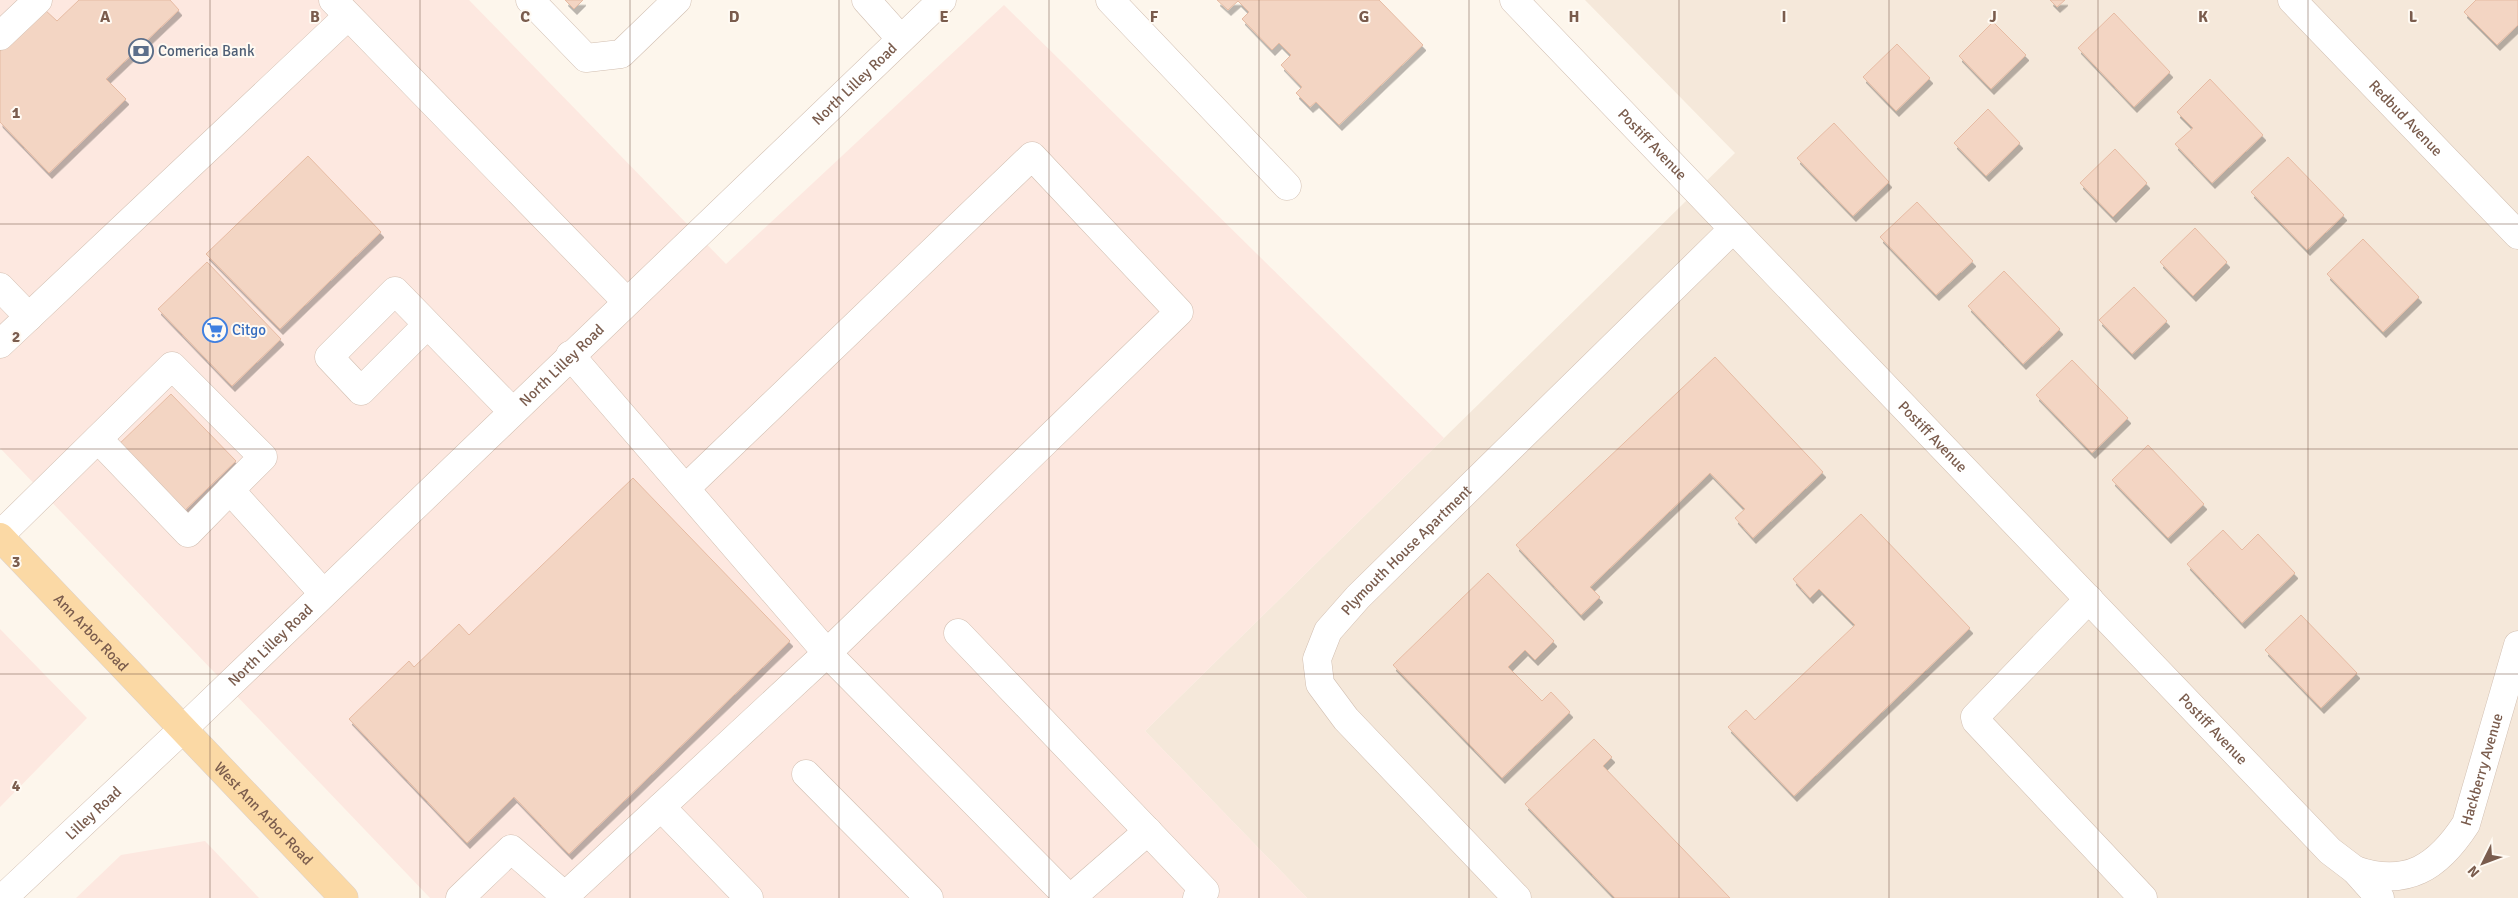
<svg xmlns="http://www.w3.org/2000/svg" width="2518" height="898" font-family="Signika,sans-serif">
<defs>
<filter id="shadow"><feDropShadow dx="3" dy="5.5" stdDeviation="0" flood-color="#0004"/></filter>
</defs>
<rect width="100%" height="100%" fill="#fdf6ec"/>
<path fill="#f5e8da" d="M1585,0H2518V898H1307L1145,731L1735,153Z"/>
<g fill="#fde8e0">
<path d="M0,0H469L726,264L1004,5L1444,438L1145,731L1307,898H430L0,448Z"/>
<path d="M0,629L87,718L0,807Z"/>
<path d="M205,841L259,898H76L121,855Z"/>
</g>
<g fill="#f3d5c3" stroke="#e6bba3" filter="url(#shadow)">
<path d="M79,0H170L179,10L106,79L126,99L49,173L0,122V51L44,9L57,21Z"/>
<path d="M565,0H583L574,9Z"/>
<path d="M1217,0H1379L1423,45L1339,125L1316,102L1310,107L1296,93L1302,87L1281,65L1291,55L1279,43L1272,50L1242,19L1249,12L1238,1L1228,10Z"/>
<path d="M2050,0H2065L2057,7Z"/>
<path d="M2476,0H2518V25L2497,45L2464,12Z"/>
<path d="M2114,13L2170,72L2134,107L2078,48Z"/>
<path d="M1993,22L2026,55L1991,89L1959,56Z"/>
<path d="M1897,44L1930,78L1896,111L1863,77Z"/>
<path d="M2210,79L2263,135L2212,183L2175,144L2193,128L2177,112Z"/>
<path d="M1988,109L2020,143L1986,176L1954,143Z"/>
<path d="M1834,123L1889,182L1853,216L1797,158Z"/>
<path d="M2115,149L2147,183L2113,217L2080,183Z"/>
<path d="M308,156L381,232L280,329L206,254Z"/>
<path d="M2288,157L2344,215L2307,250L2251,192Z"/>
<path d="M1917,202L1973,261L1936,295L1880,237Z"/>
<path d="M2195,228L2227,262L2193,296L2160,262Z"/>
<path d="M2363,239L2419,297L2383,332L2327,274Z"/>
<path d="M207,262L281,339L232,386L158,309Z"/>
<path d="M2004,271L2060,329L2023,364L1968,306Z"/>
<path d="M2134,287L2167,321L2132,354L2099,320Z"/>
<path d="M1715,357L1823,472L1753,538L1735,518L1745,509L1710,473L1590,587L1600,597L1581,615L1516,545Z"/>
<path d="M2072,360L2128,418L2092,453L2036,395Z"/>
<path d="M171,394L236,461L180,515L115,448Z"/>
<path d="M2148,445L2204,504L2168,538L2112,480Z"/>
<path d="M633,478L790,641L569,854L514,797L467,843L349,719L409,661L414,667L459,624L469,635Z"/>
<path d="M1861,514L1970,628L1794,796L1728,727L1746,710L1755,720L1855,625L1819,589L1810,598L1793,579Z"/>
<path d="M2223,530L2242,550L2258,534L2295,573L2242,623L2187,564Z"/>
<path d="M1488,573L1554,641L1535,660L1525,650L1508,667L1542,701L1551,692L1570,712L1502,778L1393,665Z"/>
<path d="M2301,615L2357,673L2321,708L2265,650Z"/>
<path d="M1594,739L1612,757L1603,766L1730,898H1615L1525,804Z"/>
</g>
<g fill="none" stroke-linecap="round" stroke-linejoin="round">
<defs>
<g id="minor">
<path d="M333,0L626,301"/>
<path d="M530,0L586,58L621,54L677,0"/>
<path d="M866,0L900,38"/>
<path d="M1110,0L1287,186"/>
<path id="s1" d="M1514,0L2330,851L2355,870L2380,898"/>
<path id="s2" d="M2292,0L2518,235"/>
<path d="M0,36L38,0"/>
<path d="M0,287L29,317"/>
<path d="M427,325L361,391L329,357L395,291L512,411"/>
<path d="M0,344L348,16"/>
<path d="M570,355L827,653L1069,898"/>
<path d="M98,439L188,533L230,490"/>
<path d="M0,535L172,366L263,457L230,490L323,593"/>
<path d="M2089,599L1975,717L1976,721L2143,898"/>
<path d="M958,633L1205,891L1197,898"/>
<path d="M806,774L929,898"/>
<path d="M661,807L749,898"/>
<path id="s3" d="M2355,870C2407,888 2438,867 2466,824L2518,645"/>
<path id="s4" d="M3,898L183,729L942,0"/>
<path d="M460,898L511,849L565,896"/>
<path d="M567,898L565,896L827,653L1179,312L1032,156L686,488"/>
<path d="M1071,898L1148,831"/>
<path id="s5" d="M1517,898L1346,719L1320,684L1317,659L1328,631L1358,597L1733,229"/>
</g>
<g id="major">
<path id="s6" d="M0,537L344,898"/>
</g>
</defs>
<use href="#minor" stroke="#d1beb0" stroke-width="29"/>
<use href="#major" stroke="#dad1cd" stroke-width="29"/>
<use href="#minor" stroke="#fff" stroke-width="28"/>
<use href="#major" stroke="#fbd9a5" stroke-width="28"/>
</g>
<path fill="none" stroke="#7a5c4d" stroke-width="1" stroke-opacity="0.55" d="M210,0V898M420,0V898M630,0V898M839,0V898M1049,0V898M1259,0V898M1469,0V898M1679,0V898M1889,0V898M2098,0V898M2308,0V898M0,224H2518M0,449H2518M0,674H2518"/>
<defs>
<symbol id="bank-ring" viewBox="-11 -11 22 22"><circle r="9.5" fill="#fffaf3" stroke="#5c6f8a" stroke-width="1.5"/><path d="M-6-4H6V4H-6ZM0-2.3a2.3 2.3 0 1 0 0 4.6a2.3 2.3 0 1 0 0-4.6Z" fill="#5c6f8a"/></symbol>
<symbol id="supermarket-ring" viewBox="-11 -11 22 22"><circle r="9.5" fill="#fffaf3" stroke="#3f7fe0" stroke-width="1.5"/><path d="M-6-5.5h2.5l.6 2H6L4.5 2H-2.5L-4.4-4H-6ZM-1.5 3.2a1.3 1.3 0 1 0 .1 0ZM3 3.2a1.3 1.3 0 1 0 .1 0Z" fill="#3f7fe0"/></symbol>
</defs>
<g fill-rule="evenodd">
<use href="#bank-ring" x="127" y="37" width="28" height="28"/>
<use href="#supermarket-ring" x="201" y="316" width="28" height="28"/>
</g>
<g text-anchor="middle" stroke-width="4" stroke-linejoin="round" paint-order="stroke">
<g font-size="15" fill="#4e5e75" stroke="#fffaf3" text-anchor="start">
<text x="158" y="56">Comerica Bank</text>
</g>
<g font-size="15" fill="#7a5c4d" stroke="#fffaf3">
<text dy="5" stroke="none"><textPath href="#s4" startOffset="1178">North Lilley Road</textPath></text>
<text dy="5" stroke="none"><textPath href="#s2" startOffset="164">Redbud Avenue</textPath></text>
<text dy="5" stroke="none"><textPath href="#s1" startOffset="200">Postiff Avenue</textPath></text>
<text dy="5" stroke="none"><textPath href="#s4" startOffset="772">North Lilley Road</textPath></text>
<text dy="5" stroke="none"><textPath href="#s1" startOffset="605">Postiff Avenue</textPath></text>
<text dy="5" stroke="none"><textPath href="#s5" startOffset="459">Plymouth House Apartment</textPath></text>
<text dy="5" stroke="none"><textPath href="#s6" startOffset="132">Ann Arbor Road</textPath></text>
<text dy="5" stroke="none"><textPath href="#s4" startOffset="368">North Lilley Road</textPath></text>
<text dy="5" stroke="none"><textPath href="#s1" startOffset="1010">Postiff Avenue</textPath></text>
<text dy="5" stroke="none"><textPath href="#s3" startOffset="189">Hackberry Avenue</textPath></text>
<text dy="5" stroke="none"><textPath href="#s4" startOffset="124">Lilley Road</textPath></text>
<text dy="5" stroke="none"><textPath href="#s6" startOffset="382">West Ann Arbor Road</textPath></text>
</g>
<g font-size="15" fill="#366cbe" stroke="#fffaf3" text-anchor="start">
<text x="232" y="335">Citgo</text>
</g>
</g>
<g font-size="16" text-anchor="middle" font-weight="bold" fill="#7a5c4d" stroke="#fffaf3" stroke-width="4" stroke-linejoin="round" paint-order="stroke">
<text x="105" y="22">A</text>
<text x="315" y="22">B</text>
<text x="525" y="22">C</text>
<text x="734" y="22">D</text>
<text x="944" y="22">E</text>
<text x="1154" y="22">F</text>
<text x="1364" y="22">G</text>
<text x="1574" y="22">H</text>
<text x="1784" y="22">I</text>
<text x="1993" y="22">J</text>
<text x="2203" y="22">K</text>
<text x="2413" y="22">L</text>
<text x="16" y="118">1</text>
<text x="16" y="342">2</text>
<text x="16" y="567">3</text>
<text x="16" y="791">4</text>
</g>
<g transform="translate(2483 863) rotate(228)" stroke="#fffaf3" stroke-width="4" paint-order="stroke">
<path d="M0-4L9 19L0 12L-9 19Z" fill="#7a5c4d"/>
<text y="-8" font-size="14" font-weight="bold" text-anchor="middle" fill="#7a5c4d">N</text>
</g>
</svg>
